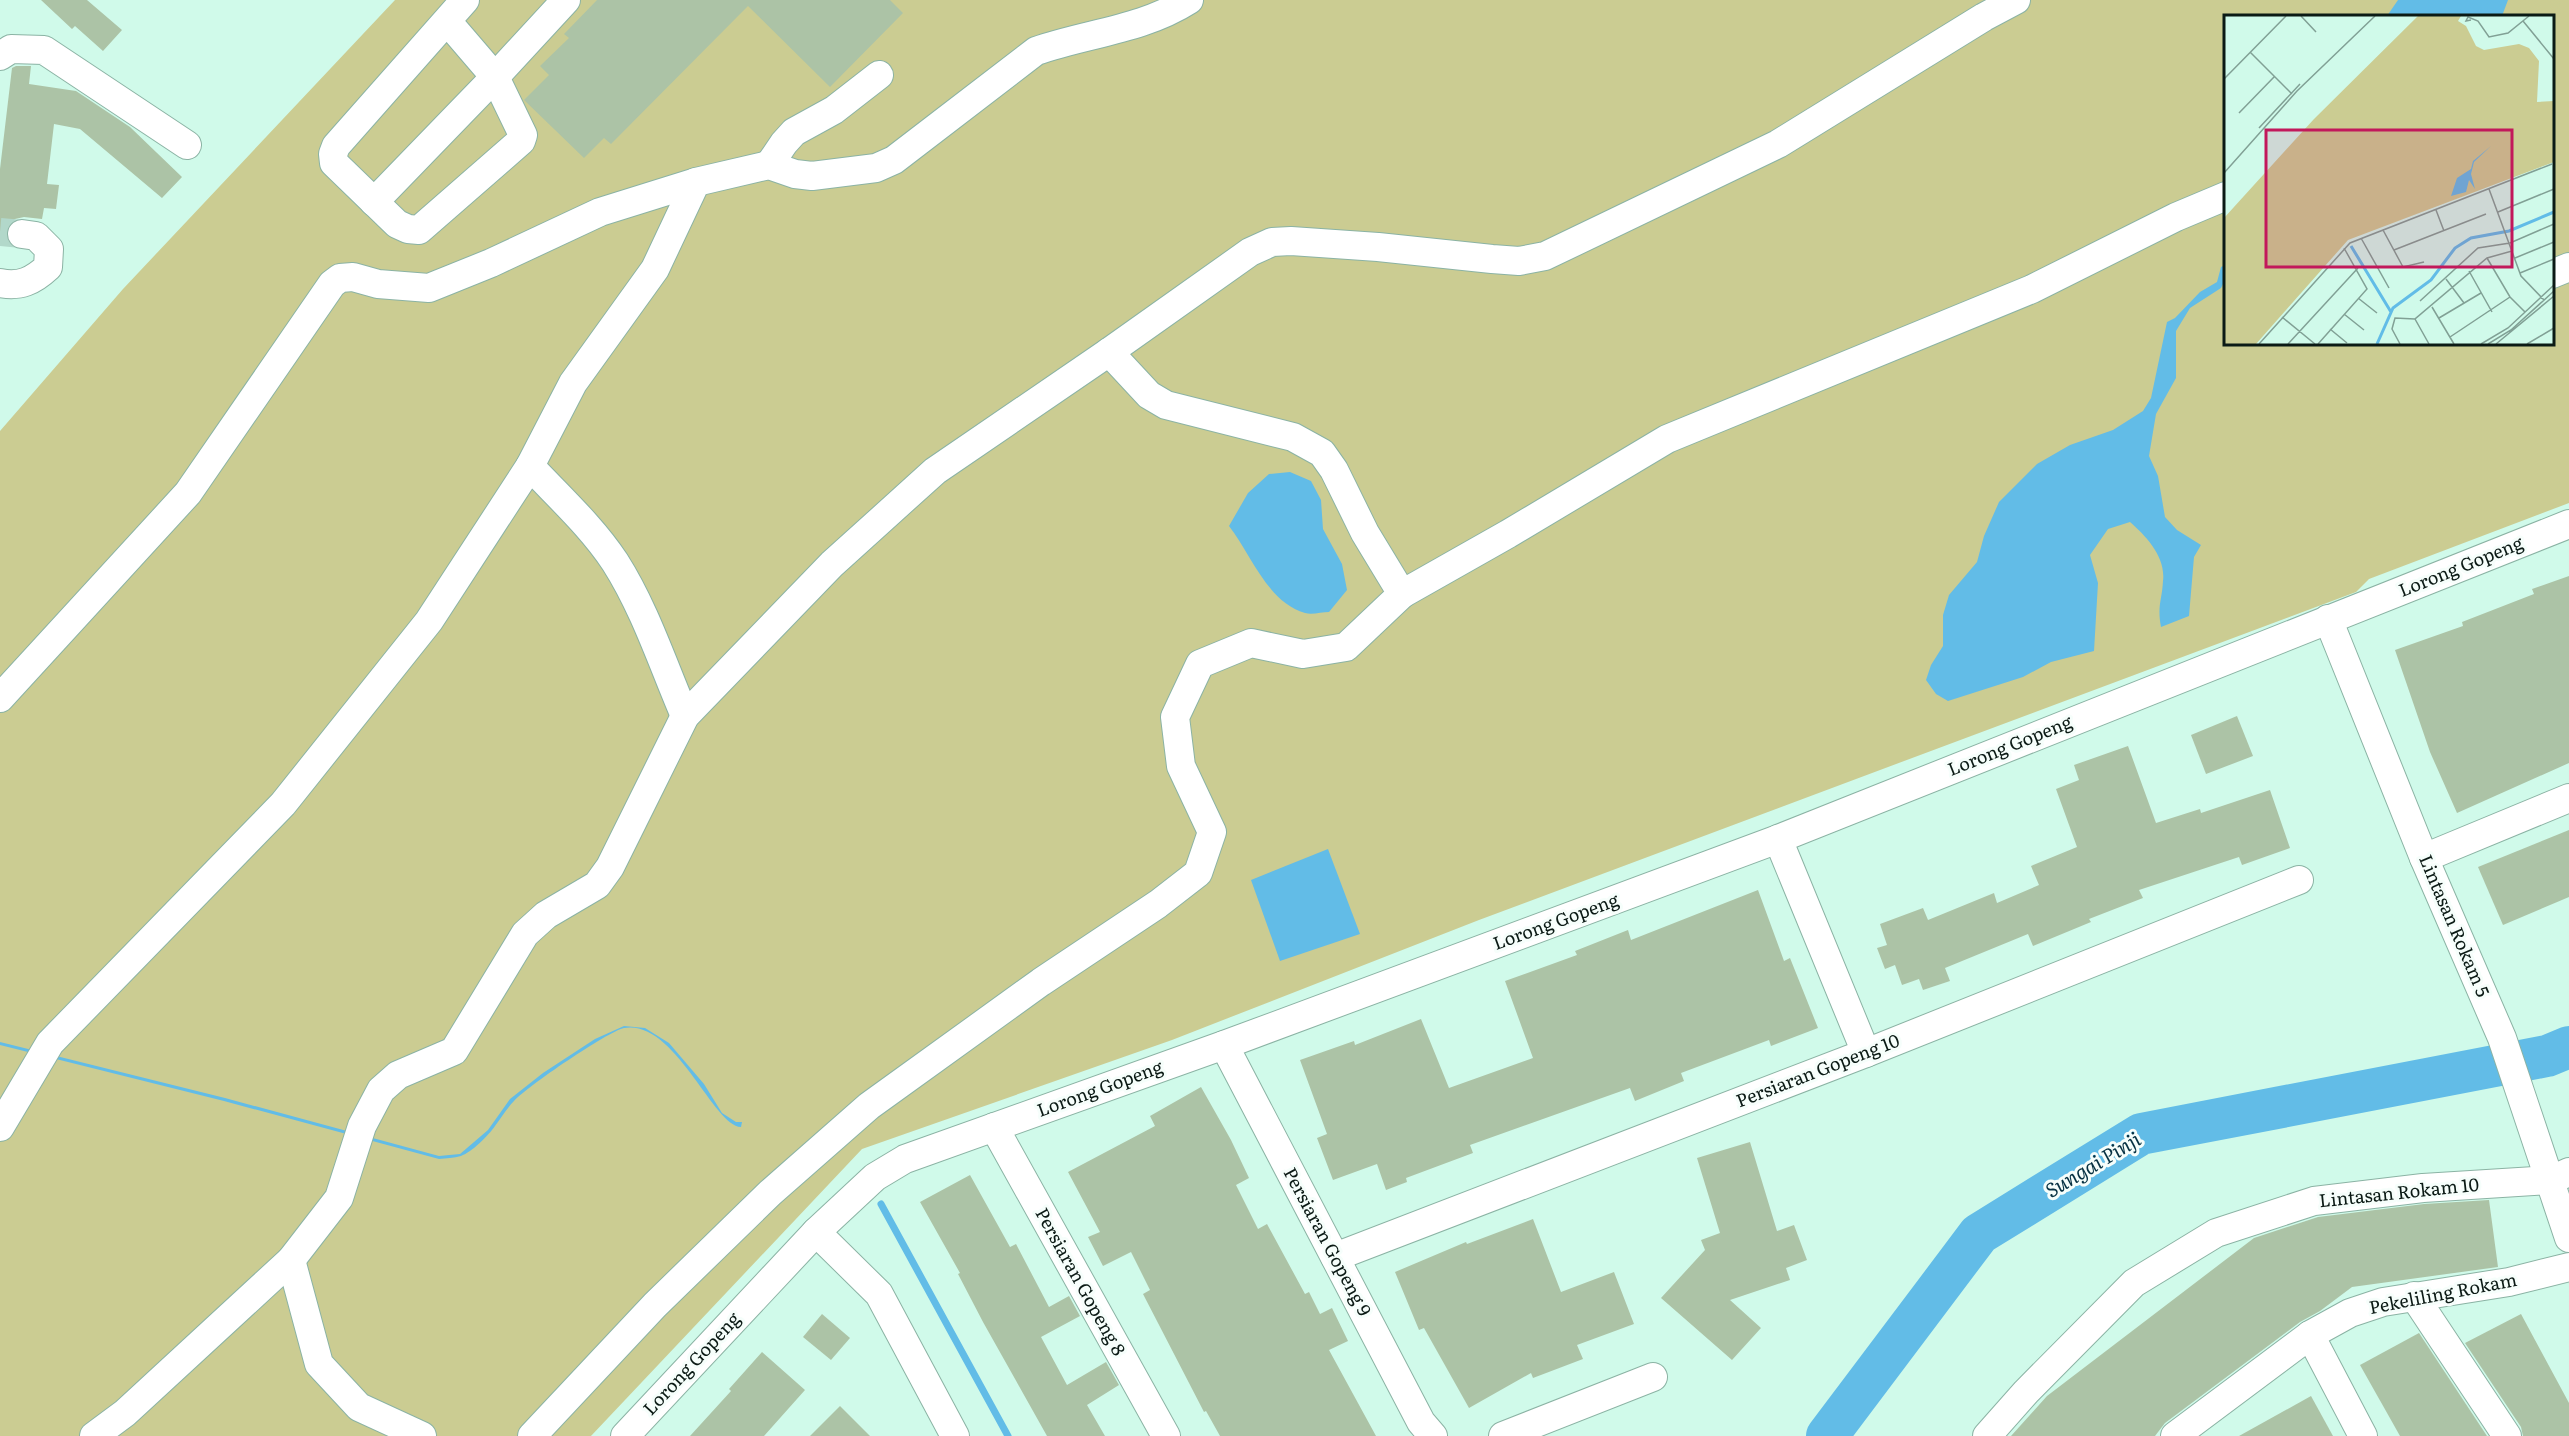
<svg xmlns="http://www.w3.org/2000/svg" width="2569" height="1436" font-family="Literata,serif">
<rect width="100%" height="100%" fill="#d0faea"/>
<path fill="#cbcc92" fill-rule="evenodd" d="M395,0H2569V503L2369,579L2356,592L1479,920L1172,1040L862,1149L591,1436H0V431L123,289ZM2226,16H2552V344H2226Z"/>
<g fill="#62bce7">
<path d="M2398,0H2508L2502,16H2387Z"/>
<path d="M2225,265V280L2221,288L2190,308L2176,331V378L2156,414L2149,456L2158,476L2165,517L2177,530L2201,545L2194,557L2189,616L2161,627C2157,606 2162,600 2163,581C2166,557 2146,536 2130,522L2108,529L2090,555L2098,583L2094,651L2051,662L2023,677L1948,701L1936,694L1926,680L1931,665L1943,646V615L1949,595L1977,562L1984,536L1999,502L2037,464L2070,445L2113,430L2143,411L2151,398L2167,322L2175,318L2200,292L2217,282L2221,267Z"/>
<path d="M1290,472L1311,481L1321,500L1323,529L1342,564L1347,590L1329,612C1322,612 1312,615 1305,613C1267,602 1251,554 1229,526L1248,493L1269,474Z"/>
<path d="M1328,849L1360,934L1280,961L1251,880Z"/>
<path d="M624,1026L645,1028L669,1043L704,1084L722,1113L736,1122H742L741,1127C713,1126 675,1019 624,1028C607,1032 528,1086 514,1101C507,1108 501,1118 495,1126C488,1136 472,1152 461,1156C454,1158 446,1158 439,1159L224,1101L0,1045V1042L225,1098L439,1156L460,1154L488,1130L510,1099L543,1073L595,1039Z"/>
</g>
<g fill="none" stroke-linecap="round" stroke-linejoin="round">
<path stroke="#62bce7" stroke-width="7" d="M881,1204L1008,1436"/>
<path stroke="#62bce7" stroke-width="42" d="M1827,1436L1979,1234L2141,1134L2547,1056L2569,1047"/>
</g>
<g fill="#acc3a6">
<path d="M41,0H87L122,30L103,51L75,26L72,29Z"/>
<path d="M597,0H890L903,13L830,87L748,6L611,144L604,138L584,158L524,100L549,75L540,66L569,38L564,34Z"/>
<path d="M16,66H31L29,84L76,91L130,127L182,177L162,198L80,129L54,124L47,184L59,185L56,209L44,208L42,219L24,217L15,219L9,223L6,231L7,240L10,245L0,244V169L12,68Z"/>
<path d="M2569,576V763L2457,813L2430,752L2395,650L2463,626L2462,622L2534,594L2532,589Z"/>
<path d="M2237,716L2253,756L2206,774L2191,735Z"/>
<path d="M2128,746L2156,823L2200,809L2201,813L2270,790L2290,848L2242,865L2239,857L2139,890L2143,898L2089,919L2091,922L2033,946L2028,934L1945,968L1950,981L1923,990L1919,979L1902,985L1895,965L1885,969L1877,948L1887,945L1880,924L1923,908L1928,920L1994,893L1997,903L2039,885L2031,866L2077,847L2056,789L2079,780L2074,765Z"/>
<path d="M2569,830V897L2503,925L2478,867Z"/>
<path d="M1758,890L1784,961L1790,958L1818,1028L1771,1046L1769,1040L1681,1073L1684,1081L1635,1101L1630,1088L1470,1145L1473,1153L1406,1178L1407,1182L1386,1190L1377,1164L1333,1180L1317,1138L1327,1134L1300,1060L1354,1041L1355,1045L1421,1019L1449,1088L1533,1058L1505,981L1577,955L1575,951L1628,930L1631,940Z"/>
<path d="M1201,1087L1231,1140L1249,1178L1236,1185L1258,1229L1267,1224L1305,1294L1309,1292L1320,1314L1332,1308L1348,1341L1329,1350L1376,1436H1220L1206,1411L1204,1412L1143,1294L1150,1290L1131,1252L1103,1266L1088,1237L1100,1232L1068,1172L1155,1126L1150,1116Z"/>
<path d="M1750,1142L1777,1231L1794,1225L1807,1260L1786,1268L1790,1280L1730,1300L1761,1328L1732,1360L1661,1298L1705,1250L1701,1240L1720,1233L1697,1158Z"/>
<path d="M970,1175L1010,1247L1016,1244L1049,1307L1069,1296L1080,1316L1041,1337L1067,1385L1106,1362L1119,1385L1087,1405L1105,1436H1047L983,1322L958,1274L960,1273L920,1202Z"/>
<path d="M2489,1200L2498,1267L2352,1287L2320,1311L2300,1322L2165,1423L2155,1436H2011L2047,1396L2254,1238L2318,1217L2424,1204Z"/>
<path d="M1533,1219L1561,1292L1614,1272L1634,1324L1577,1345L1583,1359L1533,1378L1531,1373L1469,1408L1424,1328L1419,1330L1395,1272L1466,1242L1467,1244Z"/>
<path d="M822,1314L850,1338L831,1360L803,1337Z"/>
<path d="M2521,1314L2569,1403V1436H2523L2521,1427L2465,1343Z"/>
<path d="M2419,1333L2487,1436H2400L2360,1365Z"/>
<path d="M762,1352L805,1390L764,1436H690L731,1391L729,1389Z"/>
<path d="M2311,1396L2333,1436H2239Z"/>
<path d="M840,1406L870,1436H810Z"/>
</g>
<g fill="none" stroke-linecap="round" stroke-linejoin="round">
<path stroke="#b2d8ca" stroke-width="28" stroke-dasharray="28 14" stroke-linecap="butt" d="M0,232L22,234"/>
<defs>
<g id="minor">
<path d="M447,21L495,77L523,135L521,141L419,230L408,229L397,224L334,163L333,154L336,146L465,0"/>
<path d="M0,56L11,49L44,50L187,145"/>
<path d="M769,165L784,143L794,132L834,110L879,75"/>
<path d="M374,202L495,77L566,0"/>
<path d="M2552,274L2569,267"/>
<path d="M0,283C20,287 33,281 48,267L49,249L36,236L22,234"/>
<path d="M530,466C559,497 592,527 615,562C645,609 663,665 685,716"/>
<path d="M1402,594L1508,534L1667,439L2032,289L2176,217L2226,196"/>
<path d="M2328,619L2424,858L2502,1038L2569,1238"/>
<path d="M0,698L188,493L332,284L340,278L353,277L378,284L429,288L491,263L600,212L696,182"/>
<path d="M1778,839L1866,1053"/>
<path d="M2424,858L2569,798"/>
<path d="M1224,1045L1421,1422L1433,1436"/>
<path d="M0,1127L50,1043L283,804L429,621L530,466L573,383L655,269L696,182L769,165L795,174L812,176L876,168L894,160L1036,51C1087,33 1142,30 1189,0"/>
<path d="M994,1127L1166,1436"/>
<path d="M816,1232L879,1294L955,1436"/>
<path d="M1335,1257L1866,1053L2299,880"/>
<path d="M291,1260L319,1364L359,1407L422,1436"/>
<path d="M2414,1296L2507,1436"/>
<path d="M2310,1335L2363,1436"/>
<path d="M94,1436L125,1413L291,1260L339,1198L362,1126L381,1090L398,1075L454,1051L525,934L546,915L597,885L610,867L685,716L832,564L935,471L1109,352L1250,252L1272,242L1291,241L1378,247L1492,259L1519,261L1545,256L1778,144L1984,17L2016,0"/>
<path d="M532,1436L655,1305L770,1193L869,1106L1041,982L1158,904L1198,873L1212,832L1181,766L1175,717L1200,664L1251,643L1303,654L1346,647L1402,594L1365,533L1334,470L1322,453L1293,437L1166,405L1149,395L1109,352"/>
<path d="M625,1436L816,1232L875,1177L905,1159L1224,1045L1778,839L2569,524"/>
<path d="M1503,1436L1653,1377"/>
<path d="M1987,1436L2026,1392L2134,1283L2216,1233L2314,1201L2423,1188L2551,1180L2569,1172"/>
<path d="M2175,1436L2310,1335L2350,1313L2383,1302L2509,1282L2569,1267"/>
</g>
</defs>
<use href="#minor" stroke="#8bb3a4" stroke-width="30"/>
<use href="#minor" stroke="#fff" stroke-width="28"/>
</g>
<g text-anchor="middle" stroke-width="6" stroke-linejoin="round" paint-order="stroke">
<g font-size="18" fill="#0b1a15" stroke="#f6fefb">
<text transform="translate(2461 567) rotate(-22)" y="6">Lorong Gopeng</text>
<text transform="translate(2010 746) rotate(-22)" y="6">Lorong Gopeng</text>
<text transform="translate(1556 922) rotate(-20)" y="6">Lorong Gopeng</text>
<text transform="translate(2454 926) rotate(67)" y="6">Lintasan Rokam 5</text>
<text transform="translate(1818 1071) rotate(-21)" y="6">Persiaran Gopeng 10</text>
<text transform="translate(1100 1089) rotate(-20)" y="6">Lorong Gopeng</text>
<text transform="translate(2399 1193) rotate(-6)" y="6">Lintasan Rokam 10</text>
<text transform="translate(1327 1242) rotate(62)" y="6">Persiaran Gopeng 9</text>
<text transform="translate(1080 1282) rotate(61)" y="6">Persiaran Gopeng 8</text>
<text transform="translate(2443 1294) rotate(-11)" y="6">Pekeliling Rokam</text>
<text transform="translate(692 1364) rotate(-47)" y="6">Lorong Gopeng</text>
</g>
<g font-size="20" font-style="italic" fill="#073243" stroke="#f6fefb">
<text transform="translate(2093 1165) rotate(-31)" y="7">Sungai Pinji</text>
</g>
</g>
<g transform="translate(2224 15)">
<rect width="330" height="330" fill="#d0faea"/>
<path d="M194,1H237L234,6L242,11L252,31L260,35L295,29L305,33L315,46L313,87L330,86V147L124,225L32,329H0V203L90,104Z" fill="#cbcc92"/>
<path d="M267,131L250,147L247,159L251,174L245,165L242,177L227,181L233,163L247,154L249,146Z" fill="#62bce7"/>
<path fill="none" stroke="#62bce7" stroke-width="3" d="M127,231L167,297M153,329L169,293L207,265L231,233L247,223L285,216L330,197"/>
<path fill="none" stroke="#81a095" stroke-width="1.5" d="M77,1L92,17M247,5L242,6L244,2L254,6L265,22L284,18L305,1M299,6L330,44M26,37L68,79M330,46V70M0,64L62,1M15,98L50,62M35,113L76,69M0,158L73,76L151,1M265,174L297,261L320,285M212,195L220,216M274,197L330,174M159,215L179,252L200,247M137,223L165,273M170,235L262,199M263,243L286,282L301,297M291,243L330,227M245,256L268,297M296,258L330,244M222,264L240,288M134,283L153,298M196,286L254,233L286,228L330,209M208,292L230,329M120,299L140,315M58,302L91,329M215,303L257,278M106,314L123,328M226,322L286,282M35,329L126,228L328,149M64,329L134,253M94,329L143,274L120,233M176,329L168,314L171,303L191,304M205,329L191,304L263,243L288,236M257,329L284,313L330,270M264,329L287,315L330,276M272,329L330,281M303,329L330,313"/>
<path fill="#c2185b" fill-opacity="0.15" stroke="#c2185b" stroke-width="3" d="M42,115H288V252H42Z"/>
<rect width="330" height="330" fill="none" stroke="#0b1a15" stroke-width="3"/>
</g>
</svg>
